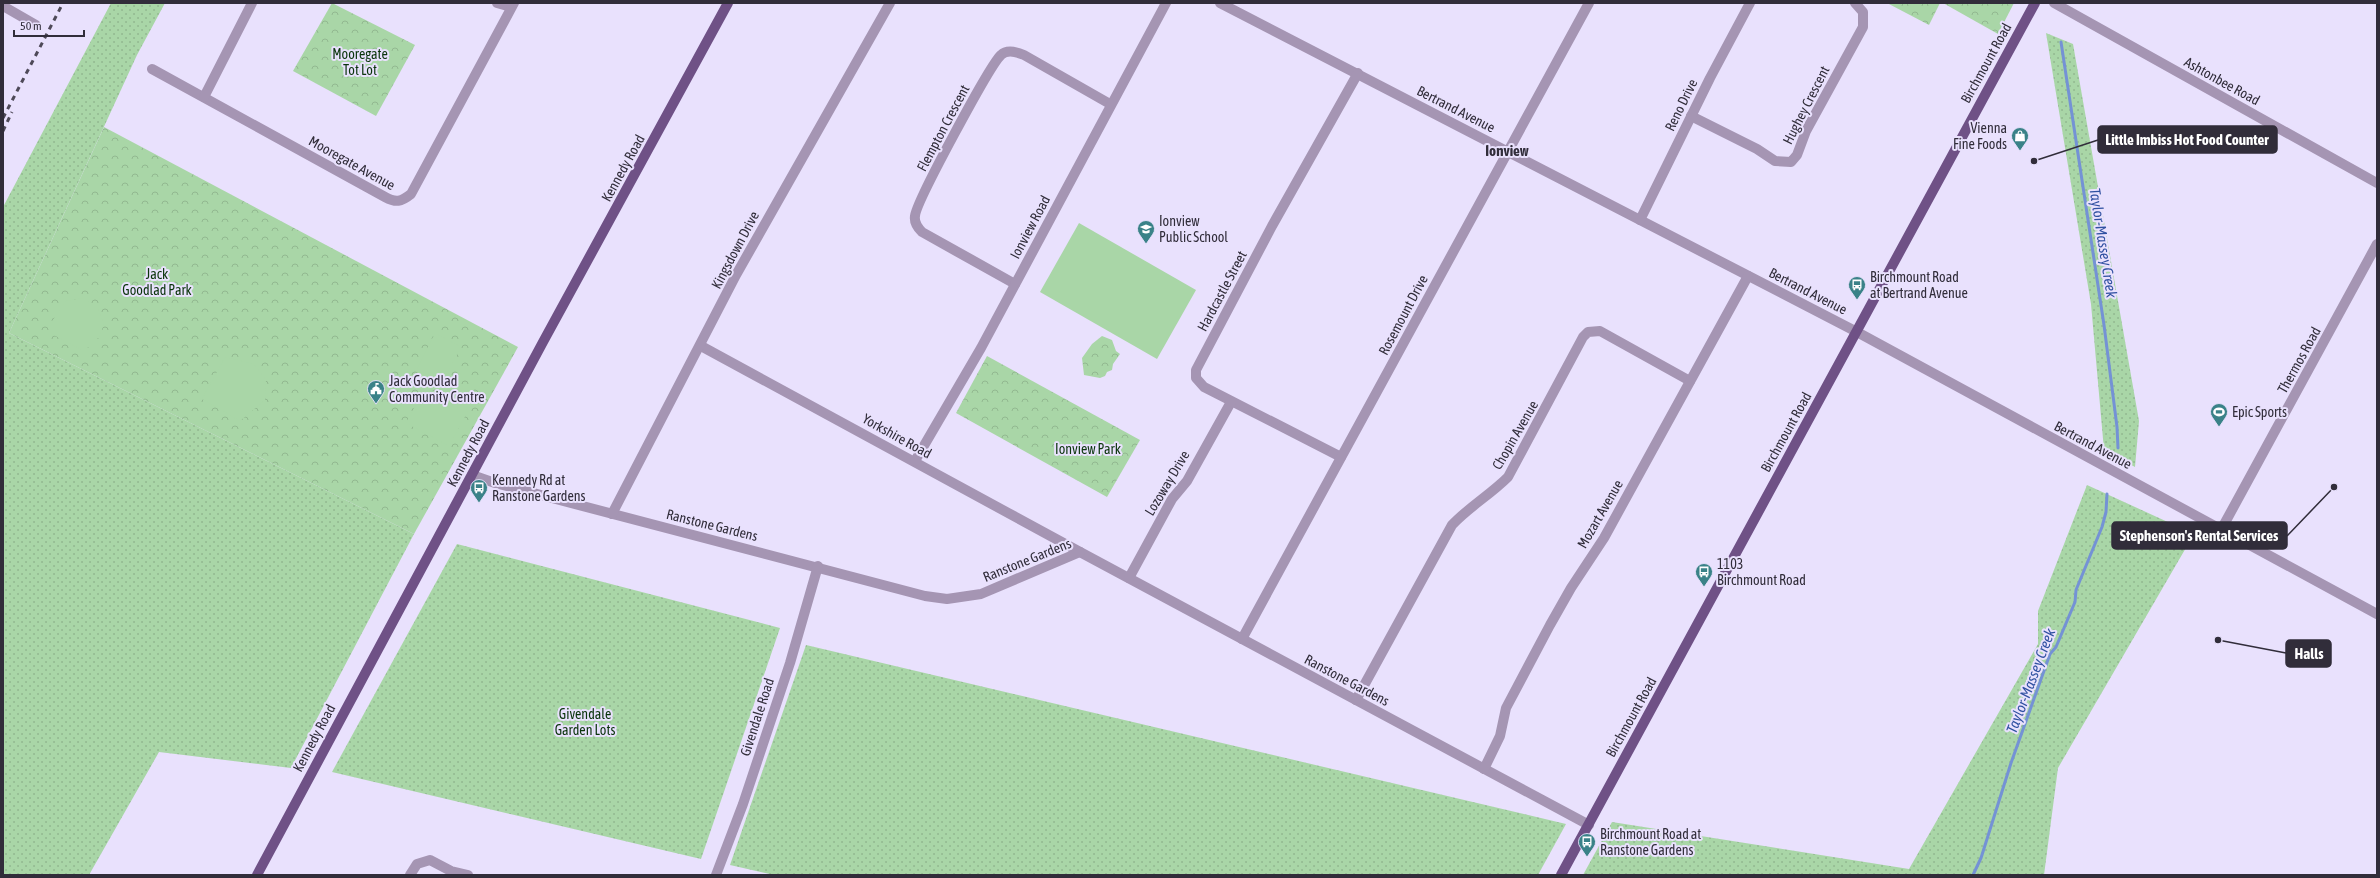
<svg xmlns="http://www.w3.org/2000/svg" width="2380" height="878" font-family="'Asap Condensed',sans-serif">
<defs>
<pattern id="grass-dots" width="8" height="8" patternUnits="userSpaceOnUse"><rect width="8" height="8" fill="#a9d6a7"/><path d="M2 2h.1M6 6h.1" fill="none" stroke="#92b890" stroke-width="1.8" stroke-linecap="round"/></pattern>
<pattern id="park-crowns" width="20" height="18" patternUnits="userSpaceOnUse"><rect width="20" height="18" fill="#a9d6a7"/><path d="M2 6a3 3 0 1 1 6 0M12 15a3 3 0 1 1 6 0" fill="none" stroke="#92b890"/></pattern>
</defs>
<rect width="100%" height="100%" fill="#e9e1fd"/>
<g fill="url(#grass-dots)">
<path d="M111,3H165L137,55L9,333L414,534L291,768L159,752L89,875H3V207Z"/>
<path d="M2046,33L2073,44L2139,421L2135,467L2104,450L2091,304Z"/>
<path d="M2087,485L2194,534L2058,768L2044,875H1583L1612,822L1909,869L2038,644V611Z"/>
<path d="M457,544L780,628L701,859L332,772Z"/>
<path d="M806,645L1566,824L1538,875H774L730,865Z"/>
</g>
<g fill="url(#park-crowns)">
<path d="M332,3L415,45L376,116L293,71Z"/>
<path d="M1887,3H1940L1929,25Z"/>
<path d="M1943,3H2014L1998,34Z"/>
<path d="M104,127L518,347L414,534L9,333Z"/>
<path d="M1102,336L1112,340L1116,351L1120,354L1113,364L1112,370L1107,372L1105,376L1100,378L1084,375L1082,358L1092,344Z"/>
<path d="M987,356L1140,440L1107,497L956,413Z"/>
</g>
<g fill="#a9d6a7">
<path d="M1079,223L1196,290L1157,359L1040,292Z"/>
<path d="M84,298L98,309L104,324L99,337L84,351L50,333V324L66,301Z"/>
<path d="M435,333L461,347L442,382L417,369Z"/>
<path d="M225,357L254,364L266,380L265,400L240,421L202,399Z"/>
<path d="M425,387L468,411L449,446L406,423Z"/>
</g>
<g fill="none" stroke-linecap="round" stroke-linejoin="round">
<g stroke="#7492d5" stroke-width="3">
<path d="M2061,42L2104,325L2117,427L2118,448"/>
<path d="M1973,875L1981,858L2011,763L2050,654L2056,647L2075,602L2076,590L2102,527L2106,512L2107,494"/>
</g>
<g stroke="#a595b3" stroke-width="10">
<path d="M497,3L511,7"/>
<path d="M1220,3L1857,332L2377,614"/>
<path d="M2054,3L2377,183"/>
<path d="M3,6L36,25"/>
<path d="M152,69L385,197C396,203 401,202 411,194L514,3"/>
<path d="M204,97L252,3"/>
<path d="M1691,116L1757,149L1775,161L1791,162L1797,155L1806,131L1863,27V12L1855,3"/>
<path d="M1640,220L1710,78L1750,3"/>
<path d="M1015,284L922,232C918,228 914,222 915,216C916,202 990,65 1001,55C1007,49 1017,52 1024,55L1110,104"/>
<path d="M701,346L1080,552L1589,825"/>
<path d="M1341,457L1204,387L1196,378V370L1272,226L1358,73"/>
<path d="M915,461L981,348L1166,3"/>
<path d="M472,475L495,483L925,596L947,599L981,594L1080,552"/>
<path d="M612,514L736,275L890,3"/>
<path d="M2221,530L2377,244"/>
<path d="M1129,578L1172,499L1187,481L1231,402"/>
<path d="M1242,639L1589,3"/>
<path d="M1356,700L1452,525C1470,506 1490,495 1508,477L1583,337L1588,332L1600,331L1690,381"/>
<path d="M1484,769L1500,736L1506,708L1550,625L1571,588L1604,538L1748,276"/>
<path d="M410,875L417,864L430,860L451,871L468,875"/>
<path d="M716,875L743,804L790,663L818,566"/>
</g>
<g stroke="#6f5186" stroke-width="10">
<path d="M257,875L543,342L728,3"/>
<path d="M1561,875L2035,3"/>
</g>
<g stroke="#4e4958" stroke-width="3" stroke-dasharray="5 5" stroke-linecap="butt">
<path d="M3,118L63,3"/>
<path d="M3,131L12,112"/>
</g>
</g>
<defs>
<symbol id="shop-pin" viewBox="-11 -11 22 30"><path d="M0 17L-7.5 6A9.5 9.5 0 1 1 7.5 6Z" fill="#3a8288" stroke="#e9e1fd"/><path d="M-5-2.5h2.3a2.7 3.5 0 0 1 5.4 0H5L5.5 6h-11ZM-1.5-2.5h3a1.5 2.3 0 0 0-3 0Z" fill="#fff"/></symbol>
<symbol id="school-pin" viewBox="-11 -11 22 30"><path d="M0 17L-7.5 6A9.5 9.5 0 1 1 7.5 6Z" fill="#3a8288" stroke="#e9e1fd"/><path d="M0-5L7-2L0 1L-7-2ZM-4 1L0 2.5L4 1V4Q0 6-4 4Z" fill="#fff"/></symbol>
<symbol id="bus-pin" viewBox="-11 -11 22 30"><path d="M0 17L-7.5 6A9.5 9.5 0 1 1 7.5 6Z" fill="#3a8288" stroke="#e9e1fd"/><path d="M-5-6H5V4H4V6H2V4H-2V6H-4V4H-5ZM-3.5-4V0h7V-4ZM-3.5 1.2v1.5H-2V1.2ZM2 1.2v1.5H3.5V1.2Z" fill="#fff"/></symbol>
<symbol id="civic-pin" viewBox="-11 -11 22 30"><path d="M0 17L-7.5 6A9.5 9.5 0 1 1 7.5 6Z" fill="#3a8288" stroke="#e9e1fd"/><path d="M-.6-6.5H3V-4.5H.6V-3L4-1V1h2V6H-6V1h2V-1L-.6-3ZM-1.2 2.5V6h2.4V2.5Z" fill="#fff"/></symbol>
<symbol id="stadium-pin" viewBox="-11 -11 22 30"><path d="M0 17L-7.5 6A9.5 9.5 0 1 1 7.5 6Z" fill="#3a8288" stroke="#e9e1fd"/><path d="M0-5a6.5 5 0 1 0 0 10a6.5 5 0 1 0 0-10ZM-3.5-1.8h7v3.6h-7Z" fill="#fff"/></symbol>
</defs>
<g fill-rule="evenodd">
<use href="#shop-pin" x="2010" y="126" width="20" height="27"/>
<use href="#school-pin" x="1136" y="219" width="20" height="27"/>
<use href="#bus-pin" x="1847" y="275" width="20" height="27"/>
<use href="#civic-pin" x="366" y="379" width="20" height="27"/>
<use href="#stadium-pin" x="2209" y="402" width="20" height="27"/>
<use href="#bus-pin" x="469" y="478" width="20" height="27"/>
<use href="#bus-pin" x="1694" y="562" width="20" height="27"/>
<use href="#bus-pin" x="1577" y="832" width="20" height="27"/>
</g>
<g text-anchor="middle" stroke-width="4" stroke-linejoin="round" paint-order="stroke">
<g font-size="14" fill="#0b350c" stroke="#e9e1fd">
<text x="360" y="59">Mooregate<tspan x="360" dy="16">Tot Lot</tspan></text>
<text x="157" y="279">Jack<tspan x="157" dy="16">Goodlad Park</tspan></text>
<text x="1088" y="454">Ionview Park</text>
<text x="585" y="719">Givendale<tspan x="585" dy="16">Garden Lots</tspan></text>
</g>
<g font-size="14" fill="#312d3a" stroke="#e9e1fd">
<text transform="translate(1986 63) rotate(-61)" y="5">Birchmount Road</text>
<text transform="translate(2222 81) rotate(29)" y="5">Ashtonbee Road</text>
<text transform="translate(1681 105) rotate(-64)" y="5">Reno Drive</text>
<text transform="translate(1806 105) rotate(-63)" y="5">Hughey Crescent</text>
<text transform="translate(1456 109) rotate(27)" y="5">Bertrand Avenue</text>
<text transform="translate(943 128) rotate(-62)" y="5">Flempton Crescent</text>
<text transform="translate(352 163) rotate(29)" y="5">Mooregate Avenue</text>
<text transform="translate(623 168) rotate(-61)" y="5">Kennedy Road</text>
<text transform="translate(1030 227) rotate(-62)" y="5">Ionview Road</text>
<text transform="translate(735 250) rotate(-62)" y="5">Kingsdown Drive</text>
<text transform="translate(1222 291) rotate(-62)" y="5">Hardcastle Street</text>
<text transform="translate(1808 291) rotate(27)" y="5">Bertrand Avenue</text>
<text transform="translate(1403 315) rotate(-62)" y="5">Rosemount Drive</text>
<text transform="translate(2299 360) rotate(-61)" y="5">Thermos Road</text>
<text transform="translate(1786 432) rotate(-61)" y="5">Birchmount Road</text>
<text transform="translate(1515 435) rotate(-60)" y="5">Chopin Avenue</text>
<text transform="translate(897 436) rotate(29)" y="5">Yorkshire Road</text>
<text transform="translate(2093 445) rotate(28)" y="5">Bertrand Avenue</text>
<text transform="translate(468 453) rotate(-62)" y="5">Kennedy Road</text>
<text transform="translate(1167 483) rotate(-59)" y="5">Lozoway Drive</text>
<text transform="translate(1600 514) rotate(-60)" y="5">Mozart Avenue</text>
<text transform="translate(712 525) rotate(14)" y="5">Ranstone Gardens</text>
<text transform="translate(1027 560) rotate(-22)" y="5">Ranstone Gardens</text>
<text transform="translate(1347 680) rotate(28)" y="5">Ranstone Gardens</text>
<text transform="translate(757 717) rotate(-72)" y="5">Givendale Road</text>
<text transform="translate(1631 717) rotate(-61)" y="5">Birchmount Road</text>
<text transform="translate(314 738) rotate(-62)" y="5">Kennedy Road</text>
</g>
<g font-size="14" fill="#312d3a" stroke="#e9e1fd" text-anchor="start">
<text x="2007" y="133" text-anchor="end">Vienna<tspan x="2007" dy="16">Fine Foods</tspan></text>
<text x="1159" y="226">Ionview<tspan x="1159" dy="16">Public School</tspan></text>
<text x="1870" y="282">Birchmount Road<tspan x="1870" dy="16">at Bertrand Avenue</tspan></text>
<text x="389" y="386">Jack Goodlad<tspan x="389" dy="16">Community Centre</tspan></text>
<text x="2232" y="417">Epic Sports</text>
<text x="492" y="485">Kennedy Rd at<tspan x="492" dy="16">Ranstone Gardens</tspan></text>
<text x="1717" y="569">1103<tspan x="1717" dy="16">Birchmount Road</tspan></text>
<text x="1600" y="839">Birchmount Road at<tspan x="1600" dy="16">Ranstone Gardens</tspan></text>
</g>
<g font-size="15" font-weight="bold" fill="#312d3a" stroke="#e9e1fd">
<text x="1507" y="156">Ionview</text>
</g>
<g font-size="15" font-style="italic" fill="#3051a1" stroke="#e9e1fd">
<text transform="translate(2103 243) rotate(81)" y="5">Taylor-Massey Creek</text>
<text transform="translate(2031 681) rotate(-69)" y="5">Taylor-Massey Creek</text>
</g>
</g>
<path fill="none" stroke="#312d3a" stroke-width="1.5" d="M2034 161L2098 140M2334 487L2287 536M2218 640L2286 653"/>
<g fill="#312d3a" stroke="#e9e1fd" stroke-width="1.5">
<circle cx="2034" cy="161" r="4"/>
<circle cx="2334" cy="487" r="4"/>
<circle cx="2218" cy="640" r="4"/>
</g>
<g fill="#312d3a" stroke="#312d3a" stroke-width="1.5">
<rect x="2098" y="126" width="179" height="27" rx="4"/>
<rect x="2112" y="522" width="175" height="27" rx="4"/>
<rect x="2286" y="640" width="45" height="27" rx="4"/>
</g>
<g font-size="15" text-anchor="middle" font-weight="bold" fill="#fff">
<text x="2187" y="145">Little Imbiss Hot Food Counter</text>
<text x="2199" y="541">Stephenson's Rental Services</text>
<text x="2309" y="659">Halls</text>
</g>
<rect width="2380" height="878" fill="none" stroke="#312d3a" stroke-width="8"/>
<path d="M14 30v6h70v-6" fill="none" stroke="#312d3a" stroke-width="2"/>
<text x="20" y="30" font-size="12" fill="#312d3a" stroke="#e9e1fd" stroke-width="3" paint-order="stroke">50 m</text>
</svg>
